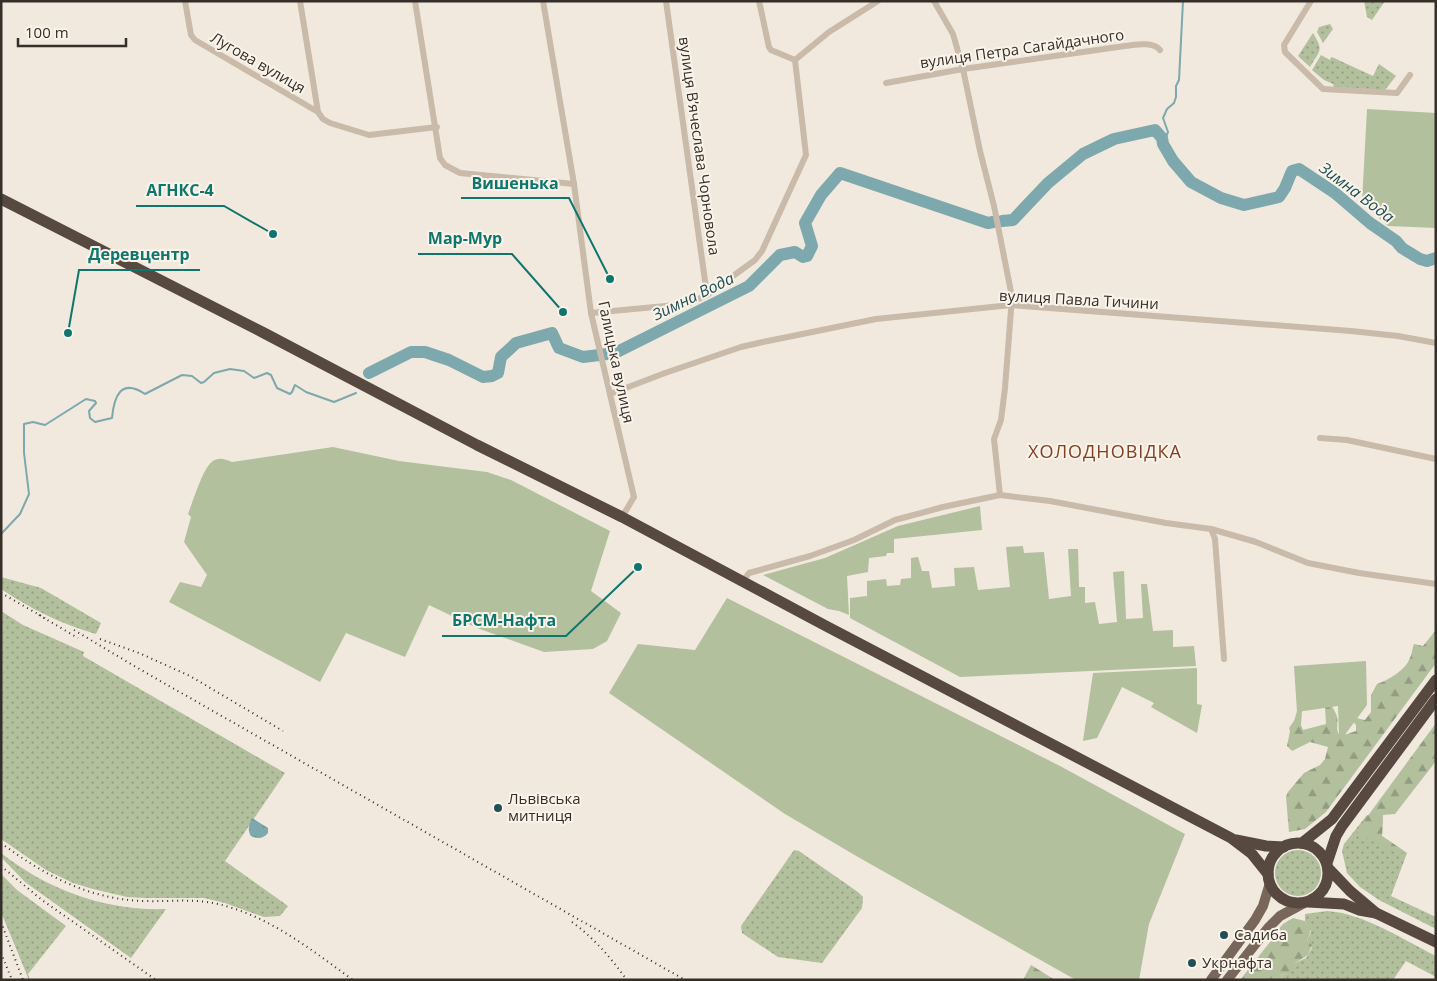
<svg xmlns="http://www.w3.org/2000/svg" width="1437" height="981" font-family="'Open Sans',sans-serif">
<defs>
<pattern id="grass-dots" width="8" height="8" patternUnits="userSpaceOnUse" patternTransform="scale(1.25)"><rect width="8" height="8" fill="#b2c09d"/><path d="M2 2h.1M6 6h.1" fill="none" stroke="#929c80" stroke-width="1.8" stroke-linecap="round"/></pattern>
<pattern id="forest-firs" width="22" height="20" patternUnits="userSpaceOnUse" patternTransform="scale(1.25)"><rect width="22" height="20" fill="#b2c09d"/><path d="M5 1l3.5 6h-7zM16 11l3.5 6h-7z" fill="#929c80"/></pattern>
<pattern id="water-ripples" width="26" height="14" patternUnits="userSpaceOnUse" patternTransform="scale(1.25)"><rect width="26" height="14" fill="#7da8ad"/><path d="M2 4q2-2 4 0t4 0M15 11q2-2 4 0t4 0" fill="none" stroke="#67898d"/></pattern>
</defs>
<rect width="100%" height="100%" fill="#f1e9dd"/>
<g fill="url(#grass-dots)">
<path d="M1364,1H1385L1372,20L1367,17Z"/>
<path d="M1330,24L1333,29L1323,43L1317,32L1319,27Z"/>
<path d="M1313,33C1324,51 1320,50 1310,67L1298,56Z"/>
<path d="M1321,55L1330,60L1331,57L1334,58L1373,76L1379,64L1396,76L1385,90L1334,87L1333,84L1324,80L1312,70Z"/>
<path d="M1,577L41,588L101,623L96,634C61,624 31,609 1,589Z"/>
<path d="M1,611L23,625L84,652L83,656L285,773L225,861L288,906L280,916L264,917L225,903L204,898H146L127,897L93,889L73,883L46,870L1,839Z"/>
<path d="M1383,814L1382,836L1407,853L1391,896L1436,917V929L1379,900L1360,887L1347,873L1342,851L1344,844L1367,815Z"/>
<path d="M794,850L799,851L858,892L863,897L862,908L822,963L778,957L742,933L741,926Z"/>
<circle cx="1298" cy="873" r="23"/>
<path d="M1,853C48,890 105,911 166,909L131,958L25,882L1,857Z"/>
<path d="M1,874L17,890L66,926L28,974L30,980H29L1,912Z"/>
<path d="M1327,911C1363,913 1404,940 1436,956V977L1406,961L1393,980H1283L1280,975L1286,974L1295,963L1306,958L1312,948L1307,941L1311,931L1305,921V914Z"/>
</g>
<g fill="url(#forest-firs)">
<path d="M1436,630V663L1326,812L1305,829L1289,832L1286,797L1288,792L1304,773L1320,765L1325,759L1328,747L1310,742L1292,751L1287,746L1290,731L1289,728L1294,721L1298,708L1302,711L1301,725L1303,730L1326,724L1325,707L1332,706C1333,709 1337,714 1337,717C1339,725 1334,730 1341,736L1356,731V725L1352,720L1356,718L1365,720L1371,712V695L1377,684C1387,681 1405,670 1409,660C1412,655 1412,649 1414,644L1423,646Z"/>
<path d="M1436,723V761L1395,814L1383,815L1382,836L1407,853C1388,853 1373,841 1356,832Z"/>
<path d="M1293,918L1305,921L1311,929L1307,941L1312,945L1308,955L1295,963L1289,973L1280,975L1283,980H1240L1270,942L1276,936V932L1283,924Z"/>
<path d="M1031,965L1055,980H1023Z"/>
</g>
<g fill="#b2c09d">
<path d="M1367,109L1436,113V228L1388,226L1362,202Z"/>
<path d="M333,447L399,461L487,472L511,480L610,531L591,591L621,613L607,641L593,649L544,652L477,628L429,605L405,657L346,633L320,682L169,602L180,582L201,587L207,575L184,542L191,517L188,514C193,502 203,467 213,461C219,457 225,459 232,462Z"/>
<path d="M980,506L982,530L894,539V553H887L886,556L869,558L868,572L847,576L849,615L839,611L828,609L763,575L825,558L898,526Z"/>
<path d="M1023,546L1024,553L1044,552L1049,599L1071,596L1068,549H1078L1079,587H1085V603L1095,602L1099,624L1117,622L1113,572L1124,571L1126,619L1143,618L1141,584H1147L1153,631L1173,630V647L1194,646L1196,666L960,677L850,618V598L867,596V581L886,579L887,586L900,585L901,579L911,578V558L918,557L922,571H929L932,588L955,586L954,568L974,567L978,590L1010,587L1006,547Z"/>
<path d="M727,598L1060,766L1185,834L1149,924L1139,980H1076L858,857L785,814L609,693L638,644L695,650Z"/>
<path d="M1366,661L1367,705L1344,736H1339L1338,706L1297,712L1294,666Z"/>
<path d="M1197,668V704L1202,705L1197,733L1151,707L1154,703L1122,687L1097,738L1083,741L1093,673Z"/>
</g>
<path fill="url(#water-ripples)" d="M252,818L268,828V833C263,839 257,839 251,836C247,830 249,824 252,818Z"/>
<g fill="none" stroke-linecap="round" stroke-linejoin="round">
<g stroke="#7da8ad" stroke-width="2">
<path d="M1163,144L1168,132L1163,118L1167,109L1174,103L1176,97V86L1179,80L1183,1"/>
<path d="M1,534L20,514L29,494L24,453V424L33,422L45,425L86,399L95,401L96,403L89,411L90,418L95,422L112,418C114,396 121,378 145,394L182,375L192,376L201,383L204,382L214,373L230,369L244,371L254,378L267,373L271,375L277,388L290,394L292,392L295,385L306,392L334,402L356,393"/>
</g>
<g stroke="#7da8ad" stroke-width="12">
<path d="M1002,221L1013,220L1048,183L1083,154L1114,139L1155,130L1162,138L1163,144L1173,161L1191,182L1221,198L1244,205L1279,197L1285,188L1292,171L1299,169L1335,193L1370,223L1396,241L1402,248L1420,259L1427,261L1436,258"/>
<path d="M369,373L411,352H425L449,360L483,377L492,376L498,373L501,357L516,343L552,333L559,348L583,357L615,353L749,286L780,255L795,252L803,257L807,256L812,246L805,223L821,195L840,173L988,223L993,222"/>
</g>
<g stroke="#c9baa9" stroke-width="6">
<path d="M185,1L191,35L195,40L318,112"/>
<path d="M300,1L318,112L323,119L330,123L369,135L437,127"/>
<path d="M415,1L440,158L445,165L460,173L574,184"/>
<path d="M543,1L574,184L591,313L634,497L622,517"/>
<path d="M666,1L707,295"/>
<path d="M759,1L769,47L771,50L795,60"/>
<path d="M934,1L953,34L963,69L980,151L994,206L1012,297L1005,388L1001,420L994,439L1000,495"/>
<path d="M1311,1L1284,45L1285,52L1323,89L1397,93L1410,75"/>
<path d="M795,60L829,32L878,1"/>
<path d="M886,83L963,69L1125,46C1136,45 1152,41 1160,50"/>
<path d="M591,313L687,304L707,295L755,260L762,251L806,155L795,60"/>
<path d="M610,394L665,373L741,347L763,342L876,319L1011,305L1351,331L1398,336L1436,343"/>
<path d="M1320,438L1347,440L1436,459"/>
<path d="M1211,529L1215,539L1224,659"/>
<path d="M742,582L749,573L810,556L854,540L895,520L943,507L1000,495L1050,501L1166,523L1211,529L1256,542L1308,563L1359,573L1436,584"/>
</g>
<g stroke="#78665b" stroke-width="10">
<path d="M1211,980L1255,920L1263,906L1270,883"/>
<path d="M1227,980L1268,928L1280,916L1304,903"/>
</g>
<g stroke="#574940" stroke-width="11">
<path d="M1,199L264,333L477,445L622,517L826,626L1231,838L1252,854L1268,874"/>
<path d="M1236,840L1266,846L1284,847"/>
<circle cx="1298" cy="873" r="30"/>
<path d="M1302,843L1332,819L1436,680"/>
<path d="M1327,863L1336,836L1342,826L1436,699"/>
<path d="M1328,868L1350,891L1376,913L1436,942"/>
<path d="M1308,902L1344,904L1359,910L1376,913"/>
</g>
<g stroke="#362e29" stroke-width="2" stroke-dasharray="1 4" stroke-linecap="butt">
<path d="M1,593L45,618"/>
<path d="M39,615L78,638"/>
<path d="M74,630L141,670L685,980"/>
<path d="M100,639L139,653L190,676L283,731"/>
<path d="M1,843C44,875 88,899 143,901C174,902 198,897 229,907C276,921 314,952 353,980"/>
<path d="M1,866L42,900L156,980"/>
<path d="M1,922L23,980"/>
<path d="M572,922C594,938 611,958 627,980"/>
<path d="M1,953L12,980"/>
</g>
</g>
<g fill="#204f56" stroke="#f9f3e9" stroke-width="2">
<circle cx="498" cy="808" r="5"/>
<circle cx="1224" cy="935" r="5"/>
<circle cx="1192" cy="963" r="5"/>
</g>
<g text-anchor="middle" stroke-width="4" stroke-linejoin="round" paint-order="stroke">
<g font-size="15" fill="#362e29" stroke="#f9f3e9">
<text transform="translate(1022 49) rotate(-8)" y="5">вулиця Петра Сагайдачного</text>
<text transform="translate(258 63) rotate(30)" y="5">Лугова вулиця</text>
<text transform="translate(699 146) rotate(82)" y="5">вулиця Вʼячеслава Чорновола</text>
<text transform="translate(1079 300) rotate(3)" y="5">вулиця Павла Тичини</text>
<text transform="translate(616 362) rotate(78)" y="5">Галицька вулиця</text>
</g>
<g font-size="15" fill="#362e29" stroke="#f9f3e9" text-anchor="start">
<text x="508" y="804">Львівська<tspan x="508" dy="17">митниця</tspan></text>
<text x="1234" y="940">Садиба</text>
<text x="1202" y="968">Укрнафта</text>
</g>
<g font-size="16" font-style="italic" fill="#204f56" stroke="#f9f3e9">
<text transform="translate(1357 192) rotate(37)" y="6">Зимна Вода</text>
<text transform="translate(693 296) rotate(-26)" y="6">Зимна Вода</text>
</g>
<g font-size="18" letter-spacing="1" fill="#824125" stroke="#f9f3e9">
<text x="1105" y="458">ХОЛОДНОВІДКА</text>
</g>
</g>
<path fill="none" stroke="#0f766e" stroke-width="2" d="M610 279L569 198H461M273 234L224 206H136M563 312L512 254H418M68 333L79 270H200M638 567L566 636H442"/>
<g fill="#0f766e" stroke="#f9f3e9" stroke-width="2">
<circle cx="610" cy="279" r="5"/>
<circle cx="273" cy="234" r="5"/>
<circle cx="563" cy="312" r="5"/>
<circle cx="68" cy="333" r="5"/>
<circle cx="638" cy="567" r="5"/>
</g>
<g font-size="16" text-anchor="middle" font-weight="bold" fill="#0f766e" stroke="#f9f3e9" stroke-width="4" stroke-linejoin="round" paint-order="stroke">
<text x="515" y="189">Вишенька</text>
<text x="180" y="196">АГНКС-4</text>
<text x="465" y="244">Мар-Мур</text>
<text x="139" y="260">Деревцентр</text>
<text x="504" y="626">БРСМ-Нафта</text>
</g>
<rect width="1437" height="981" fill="none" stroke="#362e29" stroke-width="5"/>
<path d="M18 38v8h108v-8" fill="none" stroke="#362e29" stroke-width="2.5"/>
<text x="25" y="38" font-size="15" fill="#362e29" stroke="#f9f3e9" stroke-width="4" paint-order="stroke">100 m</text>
</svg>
